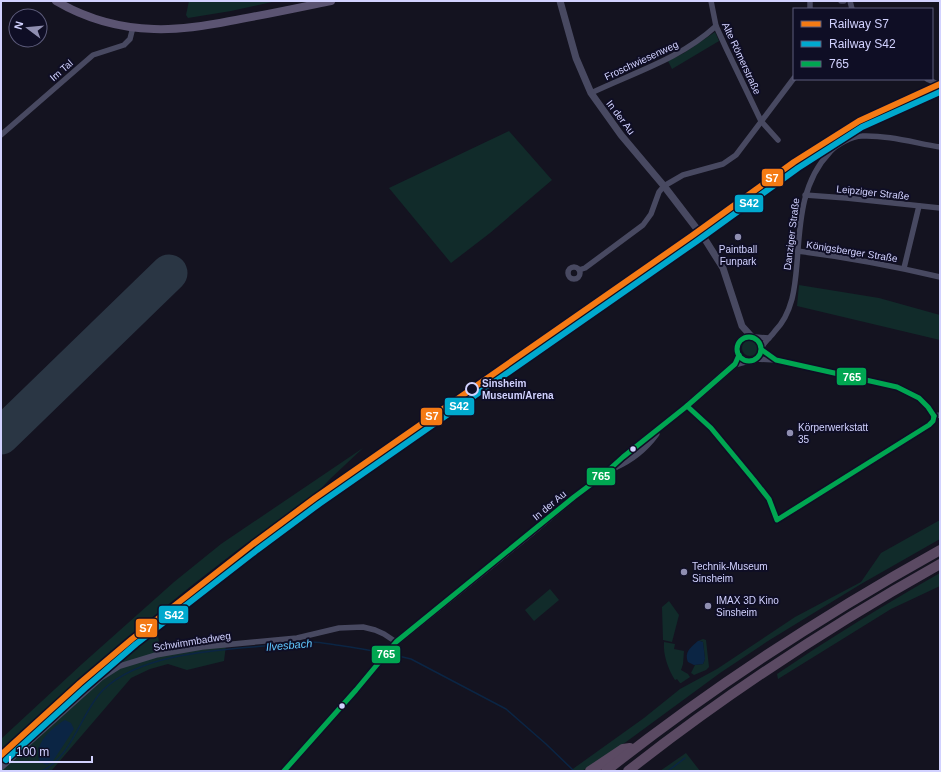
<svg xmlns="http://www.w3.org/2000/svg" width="941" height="772" font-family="Arial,sans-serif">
<rect width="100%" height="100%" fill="#141320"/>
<g fill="#112b2a">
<path d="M189,1H272V2L231,11L188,18L186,15Z"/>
<path d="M715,32L719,41L672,69L668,61L684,53Z"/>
<path d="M509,131L552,180L490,233L451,263L389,188Z"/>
<path d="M799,285L879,298L940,315V340L797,306Z"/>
<circle cx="750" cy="348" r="8"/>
<path d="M363,448L329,480L317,493C285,516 253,538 222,562C145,621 72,685 1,751V739L82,664L174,582L221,544Z"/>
<path d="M940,520V539L861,584L768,641L720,673L626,742L582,771H570L644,718L680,689L717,669L795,617L861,582L881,553Z"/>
<path d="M940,573V586L891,609L778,679L777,674C830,638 884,605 940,573Z"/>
<path d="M550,589L559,600L534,621L525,610Z"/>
<path d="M669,601L679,615L672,642L663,640L662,607Z"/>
<path d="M156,624L161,654L226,645L224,661L187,670L168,664L150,669L131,678L52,770L50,771H1V759L130,644Z"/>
<path d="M703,639L706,640L709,667L706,670L694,675L691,673L695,665L703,664L705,659L703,642L701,641H698Z"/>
<path d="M664,642L675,644L674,649L684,651L683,664L681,670L688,674L690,677L681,683H680L677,679L675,680C668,669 663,655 664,642Z"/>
<path d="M686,753L700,771H660Z"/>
</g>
<g fill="#0b2544">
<path d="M698,641H700L703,642L705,659L703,664L694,665L688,662C684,652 691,647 698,641Z"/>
<path d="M65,720L71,723L74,729L53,761L47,765L40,762C32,745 51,728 65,720Z"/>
</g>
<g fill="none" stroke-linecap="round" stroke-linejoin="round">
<g stroke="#0b2544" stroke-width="1.5">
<path d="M390,654L411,659L506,709L546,744L573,770"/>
<path d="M42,771C73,756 81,712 103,690C140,654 215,650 264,646C280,645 297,641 312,642C320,642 329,644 336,645C352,647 368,650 384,653"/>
<path d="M668,771L685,758"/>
</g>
<path stroke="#2a3644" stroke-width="37" d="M1,436L169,273"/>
<g stroke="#484961" stroke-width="5.5">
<path d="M711,1L716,26L726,48L761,121L778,140"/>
<path d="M841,1H844"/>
<path d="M850,1L852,9"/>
<path d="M810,9V1"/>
<path d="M927,79L940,85"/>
<path d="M591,93C635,72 680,59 716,26"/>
<path d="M1,135L93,55L124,45L130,39L133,27"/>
<path d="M805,195L846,198L940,208"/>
<path d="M797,251C845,257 893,266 940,277"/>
<circle cx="574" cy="273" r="6"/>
<path d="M904,268L919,206"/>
<path d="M579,270L585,268L643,225L651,214L659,192L664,186L683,175L723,164L736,155L794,78"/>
<path d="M755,337L769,338"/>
<path d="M762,347C765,341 771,337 775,331C783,323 789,310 792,299C795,287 796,275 797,263C800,223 801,182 830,152C836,145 852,136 862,136C888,135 915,143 940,147"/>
<path d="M762,350L776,359"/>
<path d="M756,359L776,360L897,387L919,398L928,407L934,416"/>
<path d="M687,406L711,428L754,480L769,499L777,520L929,425L933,421L934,416"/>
<path d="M934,416L940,415"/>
<path d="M1,768L101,678L120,666L156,655L202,647L297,638L339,628L363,627L375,630L384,634L396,642"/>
</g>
<g stroke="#484961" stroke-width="7">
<path d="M560,1L576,58L591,93L621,135L664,186L697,229"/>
<path d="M701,233L723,268L742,326L751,336"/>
<circle cx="749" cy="349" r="12"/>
<path d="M615,467C631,460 645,449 656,434"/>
<path d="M284,771L356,690L396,642L531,533L574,497L602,476L623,457L687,406L735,364L746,361"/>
</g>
<path stroke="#5b5472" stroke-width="8" d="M56,1C85,18 120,28 154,29C180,30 205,26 230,21C264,15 297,8 331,1"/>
<g stroke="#5b4a63" stroke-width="10">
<path d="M590,771L623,749L630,748"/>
<path d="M606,771C711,688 823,615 940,550"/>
<path d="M628,771C726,694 831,625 940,564"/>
</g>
<defs>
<g id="bus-1">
<circle cx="749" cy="349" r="12"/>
<path d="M762,350L776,360L897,387L919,398L928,407L934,416"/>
<path d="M687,406L711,428L754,480L769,499L777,520L929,425L933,421L934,416"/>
<path d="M284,771L356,690L396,642L574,497L602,476L623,457L687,406L735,364L739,355"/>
</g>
</defs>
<use href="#bus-1" stroke="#0f0e25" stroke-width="8"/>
<use href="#bus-1" stroke="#00a651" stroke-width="5"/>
<defs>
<path id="rail-1" d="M1,755L80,683L132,639L253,544L315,498L693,235L794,162L859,121L940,84"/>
<path id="rail-2" d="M6,760L85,688L136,644L257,550L319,504L697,241L798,168L862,127L940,92"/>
</defs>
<use href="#rail-1" stroke="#0f0e25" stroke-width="9"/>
<use href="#rail-2" stroke="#0f0e25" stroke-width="9"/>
<use href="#rail-1" stroke="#f47a14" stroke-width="6"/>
<use href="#rail-2" stroke="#00a9ce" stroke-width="6"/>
</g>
<g fill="#908fb1" stroke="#0f0e25" stroke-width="1.5">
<circle cx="738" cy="237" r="4"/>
<circle cx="790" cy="433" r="4"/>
<circle cx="684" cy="572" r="4"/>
<circle cx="708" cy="606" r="4"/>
</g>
<circle fill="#0f0e25" stroke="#d2d2ff" stroke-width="2" cx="472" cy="389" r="6"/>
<g fill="#d2d2ff" stroke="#0f0e25" stroke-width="1.5">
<circle cx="633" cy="449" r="3.5"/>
<circle cx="342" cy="706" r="3.5"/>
</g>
<g text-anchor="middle" stroke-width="4" stroke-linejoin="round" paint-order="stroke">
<g font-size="10" fill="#d2d2ff" stroke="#0f0e25">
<text transform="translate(742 58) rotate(65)" y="4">Alte Römerstraße</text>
<text transform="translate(641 60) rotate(-25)" y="4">Froschwiesenweg</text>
<text transform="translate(61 70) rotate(-41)" y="4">Im Tal</text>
<text transform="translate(621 117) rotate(53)" y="4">In der Au</text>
<text transform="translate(873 192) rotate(6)" y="4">Leipziger Straße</text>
<text transform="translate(791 234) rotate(-83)" y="4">Danziger Straße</text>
<text transform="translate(852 251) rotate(9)" y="4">Königsberger Straße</text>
<text transform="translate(549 505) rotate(-40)" y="4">In der Au</text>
<text transform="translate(192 641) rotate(-9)" y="4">Schwimmbadweg</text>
</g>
<g font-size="10" fill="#d2d2ff" stroke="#0f0e25" text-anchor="start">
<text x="738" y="253" text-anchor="middle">Paintball<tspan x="738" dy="12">Funpark</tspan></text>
<text x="798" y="431">Körperwerkstatt<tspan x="798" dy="12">35</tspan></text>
<text x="692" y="570">Technik-Museum<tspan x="692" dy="12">Sinsheim</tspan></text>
<text x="716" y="604">IMAX 3D Kino<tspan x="716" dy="12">Sinsheim</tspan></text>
</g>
<g font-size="10" font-weight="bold" fill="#d2d2ff" stroke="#0f0e25" text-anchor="start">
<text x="482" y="387">Sinsheim<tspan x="482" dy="12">Museum/Arena</tspan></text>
</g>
<g font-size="11" font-style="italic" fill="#60c7ff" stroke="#0f0e25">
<text transform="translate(289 645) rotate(-5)" y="4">Ilvesbach</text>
</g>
</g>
<g stroke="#0f0e25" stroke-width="1.5">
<rect x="761" y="168" width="23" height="19" rx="4" fill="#f47a14"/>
<rect x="734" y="194" width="30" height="19" rx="4" fill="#00a9ce"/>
<rect x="836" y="367" width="31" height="19" rx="4" fill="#00a651"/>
<rect x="444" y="397" width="31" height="19" rx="4" fill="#00a9ce"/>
<rect x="420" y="407" width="23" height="19" rx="4" fill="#f47a14"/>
<rect x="586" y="467" width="30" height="19" rx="4" fill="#00a651"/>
<rect x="158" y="605" width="31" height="19" rx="4" fill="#00a9ce"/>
<rect x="135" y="618" width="23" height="20" rx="4" fill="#f47a14"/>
<rect x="371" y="645" width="30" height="19" rx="4" fill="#00a651"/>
</g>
<g font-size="11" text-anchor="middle" font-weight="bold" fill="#fff">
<text x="772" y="182">S7</text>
<text x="749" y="207">S42</text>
<text x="852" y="381">765</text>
<text x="459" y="410">S42</text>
<text x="432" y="420">S7</text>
<text x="601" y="480">765</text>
<text x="174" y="619">S42</text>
<text x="146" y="632">S7</text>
<text x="386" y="658">765</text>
</g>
<rect width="941" height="772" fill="none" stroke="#d2d2ff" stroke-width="4"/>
<rect x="793" y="8" width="140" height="72" fill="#0f0e25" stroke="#5d5c7c"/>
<rect x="801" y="21" width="20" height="6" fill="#f47a14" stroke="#5d5c7c"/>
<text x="829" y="28" font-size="12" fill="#d2d2ff">Railway S7</text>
<rect x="801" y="41" width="20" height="6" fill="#00a9ce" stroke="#5d5c7c"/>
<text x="829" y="48" font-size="12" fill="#d2d2ff">Railway S42</text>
<rect x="801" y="61" width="20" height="6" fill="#00a651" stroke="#5d5c7c"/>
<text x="829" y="68" font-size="12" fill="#d2d2ff">765</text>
<g transform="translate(28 28) rotate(286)"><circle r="19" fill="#0f0e25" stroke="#5d5c7c"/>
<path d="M0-3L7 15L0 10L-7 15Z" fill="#908fb1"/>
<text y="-6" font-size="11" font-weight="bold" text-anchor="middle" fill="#d2d2ff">N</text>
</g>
<path d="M10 756v6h82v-6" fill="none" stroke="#d2d2ff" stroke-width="2"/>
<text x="16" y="756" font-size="12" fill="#d2d2ff" stroke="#0f0e25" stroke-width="3" paint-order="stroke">100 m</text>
</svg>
